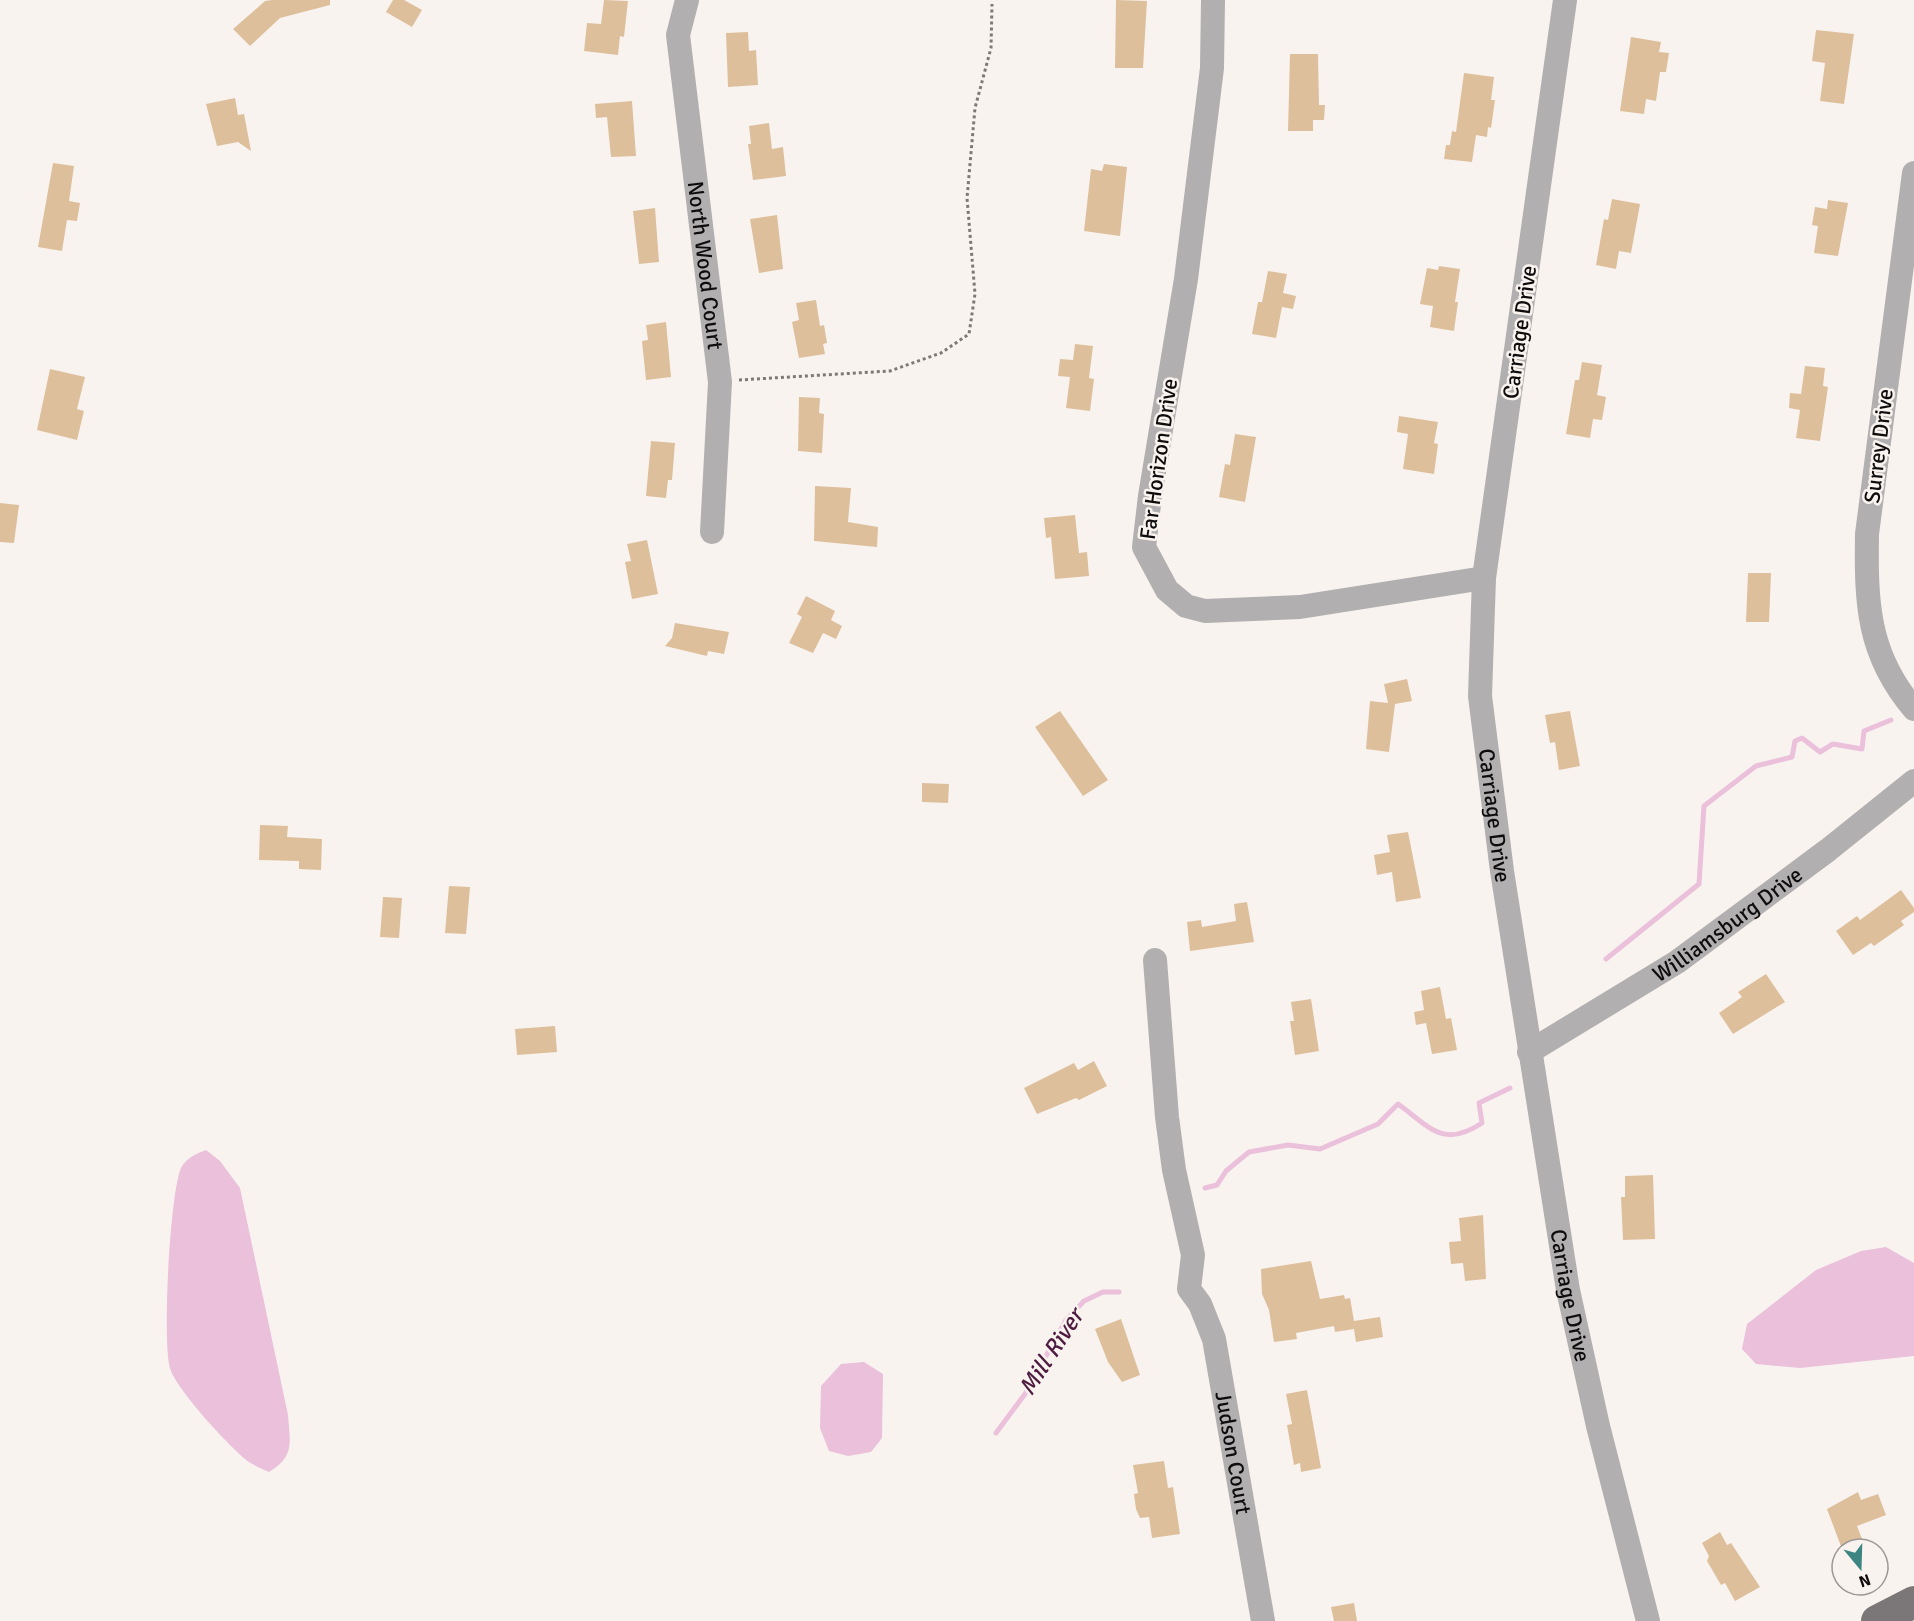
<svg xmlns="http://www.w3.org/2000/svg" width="1914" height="1621" font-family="Signika,sans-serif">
<rect width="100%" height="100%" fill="#f9f3f0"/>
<g fill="#eac0db">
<path d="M206,1150L220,1161L240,1188L288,1415C290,1443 295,1456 269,1472C263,1469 255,1466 249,1462C231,1449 175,1388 170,1368C162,1341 170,1193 181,1168C186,1158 196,1154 206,1150Z"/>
<path d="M1886,1247L1914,1263V1356L1800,1368L1756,1364L1742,1349L1747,1324L1816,1270L1861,1251Z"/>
<path d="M864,1362L883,1374L882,1438L871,1452L848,1456L829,1451L820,1428L821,1386L841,1364Z"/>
</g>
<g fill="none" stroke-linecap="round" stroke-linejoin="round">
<g stroke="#eac0db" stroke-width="5">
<path d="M1606,959L1699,884L1704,806L1756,766L1792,757L1795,741L1802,738L1820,752L1833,744L1862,749L1864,731L1891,720"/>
<path d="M1205,1188L1217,1185L1226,1171L1249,1152L1288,1145L1320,1149L1378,1124L1398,1104C1430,1127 1443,1149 1482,1123L1479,1103L1510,1088"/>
<path d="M996,1433L1025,1394L1066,1320L1084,1301L1103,1292H1119"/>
</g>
</g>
<g fill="#debf9b">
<path d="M272,0H330V5L280,18L250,46L233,29L265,1Z"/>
<path d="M393,0H404L422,10L412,27L386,12Z"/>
<path d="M604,0L628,1L624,37L620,36L618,55L584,51L587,23L601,24Z"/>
<path d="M1116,0L1147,1L1143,68H1115Z"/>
<path d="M1816,30L1854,34L1844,104L1820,101L1825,63L1812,61Z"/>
<path d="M748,32L749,51L756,50L758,85L728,87L726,33Z"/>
<path d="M1631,37L1661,42L1659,52L1669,53L1666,72H1660L1656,101L1646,99L1644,114L1620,111Z"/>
<path d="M1290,54H1318L1319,105H1325L1324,120H1313V131H1288Z"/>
<path d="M1464,73L1494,77L1491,100H1495L1491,128L1488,127L1487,137L1476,135L1472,162L1444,159L1446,145H1450L1452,131L1456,132Z"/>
<path d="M235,98L238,115L244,114L251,151L238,142L217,146L206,104Z"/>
<path d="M632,101L636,156L611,157L607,117L596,118L595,104Z"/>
<path d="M769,123L772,149L783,147L786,176L753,180L748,144H751L749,126Z"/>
<path d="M53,163L74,166L69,201L80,203L77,221L67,220L62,251L38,247Z"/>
<path d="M1104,164L1127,167L1120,236L1084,231L1091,169L1102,171Z"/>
<path d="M1612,199L1640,204L1631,253L1619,251L1616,269L1596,265L1604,219L1608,220Z"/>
<path d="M1828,200L1848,203L1838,256L1814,253L1818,226L1812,225L1815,207L1827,209Z"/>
<path d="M655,208L659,262L639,264L633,211Z"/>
<path d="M777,215L783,269L759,273L750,219Z"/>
<path d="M1439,266L1460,269L1455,302H1458L1454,331L1430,327L1433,306L1420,304L1427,268L1438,270Z"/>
<path d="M1268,271L1287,274L1283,293L1296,296L1293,309L1282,307L1276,338L1252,334L1258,302H1262Z"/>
<path d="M816,300L820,326L824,325L827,343L823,344L825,354L799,358L792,322L799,320L796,303Z"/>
<path d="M666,322L671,377L646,380L642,341L648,340L646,325Z"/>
<path d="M1075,344L1093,346L1089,378L1094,379L1090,411L1066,408L1070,377L1058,376L1060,359L1073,360Z"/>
<path d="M1582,362L1602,365L1597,395L1606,397L1602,420L1593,419L1590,438L1566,434L1575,380H1579Z"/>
<path d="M1805,366L1825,368L1823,386L1828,387L1820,441L1796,438L1800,410L1789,408L1790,393L1801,394Z"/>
<path d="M50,369L85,377L77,409L84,411L77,440L37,430Z"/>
<path d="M799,397L820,398L819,413L824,414L822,453L798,451Z"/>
<path d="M1399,416L1438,422L1434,443L1438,444L1434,474L1403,469L1408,434L1397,432Z"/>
<path d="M1235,434L1256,437L1245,502L1219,497L1225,464L1230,465Z"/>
<path d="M651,441L675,443L672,480H668L666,498L646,496Z"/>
<path d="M815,486L851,488L848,522L878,527L877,547L814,541Z"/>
<path d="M0,503L19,505L14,543L0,542Z"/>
<path d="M1075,515L1079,553L1087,552L1089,576L1055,579L1051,537L1046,538L1044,518Z"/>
<path d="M647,540L658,594L632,599L625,562L631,561L627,544Z"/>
<path d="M1748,573H1771L1769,622H1746Z"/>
<path d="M806,596L835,611L831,620L842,626L836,639L823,633L813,653L789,643L802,617L797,614Z"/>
<path d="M675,623L729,632L724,654L708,651L707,656L665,646L672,638Z"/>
<path d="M1407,679L1412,701L1395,704L1389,752L1366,749L1370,701L1388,703L1384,684Z"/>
<path d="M1060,711L1108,780L1083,796L1035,727Z"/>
<path d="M1570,711L1580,766L1559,770L1555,742L1550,743L1545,715Z"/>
<path d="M922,783L949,784L948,803L922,802Z"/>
<path d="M260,825L288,826L287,837L322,839L321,870L299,869V861L259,860Z"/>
<path d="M1408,832L1421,898L1396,902L1392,872L1377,875L1374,855L1390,852L1387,835Z"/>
<path d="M449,886L470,887L466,934L445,933Z"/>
<path d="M1901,890L1914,908V912L1901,921L1904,925L1874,946L1871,943L1853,955L1836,931L1857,916L1860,920Z"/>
<path d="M383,897L402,898L399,938L380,937Z"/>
<path d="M1247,902L1254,942L1190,951L1187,922L1201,920L1202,927L1236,921L1234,904Z"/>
<path d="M1766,974L1785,1002L1733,1034L1719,1013L1742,997L1738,992Z"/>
<path d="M1440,987L1446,1019L1451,1018L1457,1050L1432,1054L1426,1023L1416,1025L1414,1012L1424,1010L1421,991Z"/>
<path d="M1311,999L1319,1051L1295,1055L1290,1021H1294L1291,1002Z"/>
<path d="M555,1026L557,1052L517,1055L515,1029Z"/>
<path d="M1094,1061L1107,1086L1079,1100L1076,1098L1037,1114L1024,1088L1074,1063L1078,1070Z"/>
<path d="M1653,1175L1655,1239L1623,1240L1621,1197H1625V1176Z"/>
<path d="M1483,1215L1486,1279L1465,1281L1463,1263L1451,1264L1449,1242L1461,1241L1459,1218Z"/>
<path d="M1311,1261L1320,1299L1344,1295L1345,1299L1350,1298L1354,1321L1380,1317L1383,1337L1356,1342L1354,1329L1335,1332L1334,1326L1296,1333L1297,1339L1274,1342L1269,1310L1262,1294L1261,1269Z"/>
<path d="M1121,1319L1140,1375L1122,1382L1108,1362L1095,1329Z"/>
<path d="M1307,1390L1321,1468L1301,1472L1300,1463L1294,1465L1287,1425L1292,1424L1286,1394Z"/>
<path d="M1164,1461L1168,1488L1173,1487L1180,1534L1152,1538L1149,1517L1140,1518L1136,1509L1134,1494L1138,1493L1133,1465Z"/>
<path d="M1858,1492L1861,1500L1878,1494L1886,1515L1857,1526L1866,1549H1842L1827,1509Z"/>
<path d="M1720,1532L1727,1545L1731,1543L1760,1587L1735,1601L1725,1583L1721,1585L1707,1561L1709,1556L1702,1543Z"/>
<path d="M1354,1603L1357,1621H1334L1331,1607Z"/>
</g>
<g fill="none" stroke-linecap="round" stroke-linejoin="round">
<path stroke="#7d7977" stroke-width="3" stroke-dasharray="3 3" stroke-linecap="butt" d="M739,380L890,371L941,353L969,334L975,294L967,198L975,108L991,48L992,4"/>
<g stroke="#b2afb0" stroke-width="24">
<path id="s1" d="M687,0L678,35L720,382L712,532"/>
<path d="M1213,0L1212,68L1186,279L1150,496L1144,547L1167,590L1186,606L1205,611L1300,607L1484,578"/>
<path id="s2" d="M1565,0L1484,578L1480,696L1502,871L1568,1290L1598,1426L1648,1621"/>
<path d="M1914,173L1867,534C1866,602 1867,654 1914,709"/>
<path id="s3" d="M1155,960L1167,1117L1174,1170L1193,1255L1189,1289L1200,1304L1214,1339L1263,1621"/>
<path id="s4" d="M1529,1052L1677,962L1828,850L1914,781"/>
</g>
<path stroke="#7b7677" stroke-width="32" d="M1877,1621L1914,1602"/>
</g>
<g text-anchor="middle" stroke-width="5" stroke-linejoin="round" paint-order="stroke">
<g font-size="22" fill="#0e0c0c" stroke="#f9f3f0">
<text dy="8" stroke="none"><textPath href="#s1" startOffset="268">North Wood Court</textPath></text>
<text transform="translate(1519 332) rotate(-82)" y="8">Carriage Drive</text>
<text transform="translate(1878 446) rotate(-83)" y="8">Surrey Drive</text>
<text transform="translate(1158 459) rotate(-82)" y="8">Far Horizon Drive</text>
<text dy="8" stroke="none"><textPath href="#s2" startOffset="822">Carriage Drive</textPath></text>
<text dy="8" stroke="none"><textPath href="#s4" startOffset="236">Williamsburg Drive</textPath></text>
<text dy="8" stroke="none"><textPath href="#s2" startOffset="1308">Carriage Drive</textPath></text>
<text dy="8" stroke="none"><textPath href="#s3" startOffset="504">Judson Court</textPath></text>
</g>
<g font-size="24" font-style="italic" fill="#4e1c40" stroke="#f9f3f0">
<text transform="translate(1051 1352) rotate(-57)" y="8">Mill River</text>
</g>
</g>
<g transform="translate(1860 1567) rotate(161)"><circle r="28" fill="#f9f3f0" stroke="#9b9795" stroke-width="1.5"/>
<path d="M0-4.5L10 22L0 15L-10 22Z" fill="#3d8583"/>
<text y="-9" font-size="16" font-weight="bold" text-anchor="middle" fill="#0e0c0c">N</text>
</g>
</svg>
